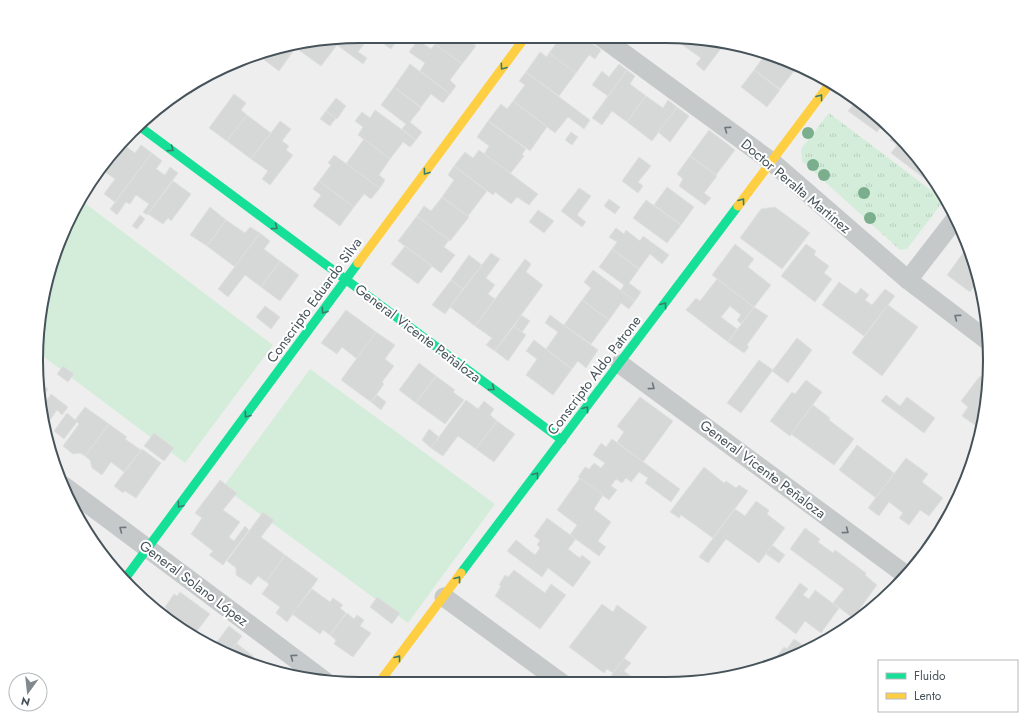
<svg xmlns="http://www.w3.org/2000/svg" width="1026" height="720" font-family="Jost,sans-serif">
<defs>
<pattern id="park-tufts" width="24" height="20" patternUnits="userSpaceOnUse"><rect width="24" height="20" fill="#d4edda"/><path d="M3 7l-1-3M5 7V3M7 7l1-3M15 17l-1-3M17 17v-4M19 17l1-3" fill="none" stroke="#b7cdbd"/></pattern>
</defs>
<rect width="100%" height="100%" fill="#efeeee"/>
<g fill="#d4edda">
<path d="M82,201L273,345L185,463L40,354L39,318L61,236Z"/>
<path d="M310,369L495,504L408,623L223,487Z"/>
</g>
<path fill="url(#park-tufts)" d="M829,113L944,200L907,249L900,250L802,161L801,149Z"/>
<g fill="#d6d7d7" stroke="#e0e0e1">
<path d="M360,36H370L358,52L367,58L363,64L337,45L341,38Z"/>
<path d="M381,36H400L391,49L378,40Z"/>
<path d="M441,36H476L479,38L474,45L476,46L462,64L435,44Z"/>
<path d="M476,36H493L487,44Z"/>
<path d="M562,36H582L601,50L595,59L589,55L576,73L549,53Z"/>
<path d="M672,37L690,38L684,46Z"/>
<path d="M690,38L726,42L704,71L696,64L701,58L684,46Z"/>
<path d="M330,40L337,45L321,66L296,48L299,44Z"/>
<path d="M418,40L431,49L435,44L462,64L450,80L456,86L450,94L420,71L425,63L409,52Z"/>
<path d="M288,45L294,50L279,71L258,55L276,47Z"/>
<path d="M540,52L547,57L549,53L576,73L559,96L526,72Z"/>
<path d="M764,56L781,62L794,71L780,89L754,70Z"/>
<path d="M410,64L450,94L443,103L431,94L421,107L394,87Z"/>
<path d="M619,64L627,70L608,96L592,85L602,71L609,77Z"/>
<path d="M627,70L635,76L630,84L646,96L627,122L612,111L602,125L592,118Z"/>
<path d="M754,70L780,90L767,107L741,87Z"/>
<path d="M526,72L590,120L584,129L568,117L555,133L513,101L525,85L519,81Z"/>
<path d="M394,87L421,108L410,122L422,132L416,140L402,129L406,124L381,105Z"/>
<path d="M234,94L246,103L241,110L247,115L227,141L209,128Z"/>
<path d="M646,96L663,108L668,100L677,107L652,141L627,122Z"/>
<path d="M336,98L346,106L337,119L326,111Z"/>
<path d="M513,101L547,127L530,151L488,121L501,104L507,109Z"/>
<path d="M856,101L884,122L877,132L848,111Z"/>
<path d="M677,107L689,116L670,142L658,132Z"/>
<path d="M375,110L416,140L410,147L403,142L390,159L358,135L363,127L355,121L362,112L370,118Z"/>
<path d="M326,111L336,118L330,126L320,119Z"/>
<path d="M247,115L271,133L251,159L227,141Z"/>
<path d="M280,121L291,129L282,141L289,146L286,150L293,155L270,185L262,179L268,171L251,159Z"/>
<path d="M488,121L526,149L522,154L524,156L510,174L484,154L489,146L477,137Z"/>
<path d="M709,130L735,150L716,175L690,156Z"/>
<path d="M571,132L578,137L572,145L565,140Z"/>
<path d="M896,132L901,139L897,145L890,140Z"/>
<path d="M364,139L390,159L379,175L385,180L380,188L346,164Z"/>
<path d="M902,139L936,180L941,191L891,153Z"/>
<path d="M121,143L135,153L141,145L152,153L115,202L104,194L115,179L102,170L116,147Z"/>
<path d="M479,150L538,194L529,205L517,197L511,204L495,192L493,195L454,166L465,152L473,158Z"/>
<path d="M152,153L162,161L156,169L165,175L170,167L178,173L147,215L143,212L149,204L136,195L130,204L126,202L117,215L110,209Z"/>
<path d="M334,155L380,188L371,199L364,194L354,207L319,181L331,165L328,163Z"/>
<path d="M690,156L717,176L704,193L711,198L705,205L679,186L683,179L677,174Z"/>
<path d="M639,157L651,166L638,182L643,186L638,193L622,181Z"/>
<path d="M454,166L487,191L468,216L442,197L454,180L448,175Z"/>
<path d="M173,181L191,194L171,221L168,218L163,224L148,214Z"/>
<path d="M319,181L354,207L340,226L313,206L321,195L313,189Z"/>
<path d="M667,187L694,207L681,225L654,205Z"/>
<path d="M579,188L591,196L577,215L586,222L582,227L561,211Z"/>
<path d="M442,197L469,217L450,241L417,216L424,206L431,211Z"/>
<path d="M609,199L620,207L615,214L604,206Z"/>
<path d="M646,200L681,225L667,243L633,218Z"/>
<path d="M210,207L226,220L207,246L190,235Z"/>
<path d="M775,207L810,233L782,269L740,238L761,209Z"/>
<path d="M538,210L554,221L544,233L529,222Z"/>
<path d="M140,215L145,219L137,229L132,226Z"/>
<path d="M417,216L449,240L444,247L455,255L441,273L398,241Z"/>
<path d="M226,220L245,233L250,227L260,233L235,267L207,246Z"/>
<path d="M616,228L624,234L626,230L640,241L643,236L669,255L662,264L650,254L639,269L612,249L617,242L609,237Z"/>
<path d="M260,233L270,241L264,249L280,261L261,287L245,275L228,297L218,289Z"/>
<path d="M735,244L754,259L748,267L771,285L754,307L712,275Z"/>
<path d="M806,244L816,251L814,255L829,266L824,273L832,279L815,302L781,276Z"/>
<path d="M405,246L432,266L418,284L391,264Z"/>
<path d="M612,249L639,269L629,283L641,292L635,301L620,291L624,285L599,267Z"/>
<path d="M966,249L970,252L979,280L970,292L947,275Z"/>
<path d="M491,253L500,259L486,278L495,285L488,294L495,299L475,326L450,307Z"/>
<path d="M469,255L482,265L463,289L451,280Z"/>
<path d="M525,259L531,264L526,272L543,285L495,351L486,345L492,338L475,326Z"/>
<path d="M280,261L299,275L280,301L261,287Z"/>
<path d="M593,270L635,301L629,309L621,303L609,320L582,300L591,288L584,282Z"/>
<path d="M717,279L754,307L741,324L737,320L741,315L730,306L721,317L737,329L728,342L686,310L696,298L700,301Z"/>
<path d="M451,280L463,289L445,314L432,305Z"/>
<path d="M839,282L856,294L861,288L869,295L865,300L872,305L885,289L895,296L864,336L822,305Z"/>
<path d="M582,300L609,320L591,344L564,325Z"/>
<path d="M888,305L918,327L882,376L852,353Z"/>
<path d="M265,306L280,317L271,329L256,317Z"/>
<path d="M754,307L768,316L747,345L749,347L744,353L728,342Z"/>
<path d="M346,310L376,332L357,359L342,347L337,354L321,343Z"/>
<path d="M521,315L530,321L522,332L514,326Z"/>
<path d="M550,315L598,350L586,368L578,361L572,369L546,349L558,332L545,323Z"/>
<path d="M514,326L526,335L508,361L495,351Z"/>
<path d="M376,332L395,345L385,359L394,366L382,382L384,384L371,402L341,380Z"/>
<path d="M797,338L812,350L788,383L772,371Z"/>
<path d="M534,340L572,369L553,395L526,375L537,359L526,351Z"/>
<path d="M759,360L773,370L741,413L727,403Z"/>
<path d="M419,363L436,376L416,403L399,390Z"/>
<path d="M63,366L74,374L68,382L57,374Z"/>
<path d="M436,376L455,390L453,392L464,400L445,424L416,403Z"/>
<path d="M980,376L988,382V385L981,394L986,398L984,423L982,430L962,416L968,407L961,401Z"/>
<path d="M806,380L822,392L790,436L770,421L792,392L795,394Z"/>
<path d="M41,384L48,389L43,397L47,400L51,394L68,407L62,415L57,410L45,427L42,423Z"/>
<path d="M377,395L386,402L381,410L371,402Z"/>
<path d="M886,395L900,406L907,397L935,418L924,433L881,401Z"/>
<path d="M640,397L673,421L643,462L617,442L624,432L617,426Z"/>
<path d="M466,400L478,409L484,401L494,409L490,415L497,421L476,449L458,436L443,456L431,448Z"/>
<path d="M813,405L830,418L829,420L854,439L834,465L791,434Z"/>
<path d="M85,407L109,424L85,456L80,453L73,454L63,446L79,424L77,422L64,439L54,431L67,413L75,420Z"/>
<path d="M497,421L515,434L494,462L476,449Z"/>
<path d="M109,424L127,437L125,439L141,450L124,472L111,462L102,475L92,468L90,460L85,456Z"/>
<path d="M429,429L439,437L431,448L422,440Z"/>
<path d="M154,433L174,448L164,461L144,446Z"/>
<path d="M612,439L680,489L671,502L645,483L648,478L639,472L631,482L626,478L622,483L616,479L611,486L617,490L609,500L578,477L585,467L589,469L594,463L601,468L605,463L593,455L601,443L606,447Z"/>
<path d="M857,445L894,473L876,498L839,470Z"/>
<path d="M142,449L161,463L136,498L125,491L123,493L114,486Z"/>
<path d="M906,458L928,474L922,482L943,498L929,516L920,510L909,525L899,518L903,513L889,502L879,516L868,508Z"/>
<path d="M704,467L724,483L726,481L736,488L739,485L748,491L713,538L681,515L679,518L670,512Z"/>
<path d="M580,478L603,495L594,509L611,522L598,541L606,547L599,556L570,535L577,525L557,510Z"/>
<path d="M220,480L237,493L223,510L240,522L229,537L234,541L245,526L249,530L223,565L209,555L213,551L191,534L202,518L195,513Z"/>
<path d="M756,501L769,510L767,514L785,528L759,563L726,539L708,563L699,557L735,509L745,516Z"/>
<path d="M263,512L274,520L261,537L285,555L266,582L258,576L251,585L236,575V568L227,561Z"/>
<path d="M547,518L576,539L568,549L580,558L582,555L591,562L573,587L548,568L542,577L507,551L516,540L535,555L540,548L537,545L540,540L534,536Z"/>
<path d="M805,528L820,539L818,542L833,553L835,550L866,573L865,575L877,585L853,618L833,603L844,589L790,549Z"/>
<path d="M772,545L785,555L779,563L766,554Z"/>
<path d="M285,555L318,579L287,622L276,613L280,607L262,594L269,584L266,582Z"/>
<path d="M514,570L545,593L551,584L566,595L540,629L495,596L501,586L499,585L505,575L508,577Z"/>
<path d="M800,583L808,589L803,595L809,599L815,590L839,608L821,633L805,621L796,634L775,618Z"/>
<path d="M312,589L330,602L333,598L343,605L340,608L346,613L330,635L323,630L320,634L292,614Z"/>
<path d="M180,592L210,614L193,636L180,629L163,615L167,609L165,607L174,594L177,596Z"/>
<path d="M377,597L400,613L392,624L370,607Z"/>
<path d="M602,604L613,612L617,605L647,627L613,673L607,669L604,673L569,647Z"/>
<path d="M347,613L354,619L357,615L364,620L360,626L371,633L353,657L334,644L336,640L330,635Z"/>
<path d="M229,626L242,636L228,655L213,647Z"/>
<path d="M794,639L810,650L772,663L784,647L787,649Z"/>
<path d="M236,643L253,656L254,664L257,666L236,659L228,655Z"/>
<path d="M624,658L631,663L624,671L632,677L627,684H605Z"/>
</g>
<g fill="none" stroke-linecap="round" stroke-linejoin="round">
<g stroke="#c6c9ca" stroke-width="19">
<path d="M600,36L772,162L908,280L988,341"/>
<path d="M908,280L956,218"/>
<path d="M620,364L906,575"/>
<path d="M64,486L325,681"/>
<path d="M444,597L563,684"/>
</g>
<g stroke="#16e098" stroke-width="9">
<path d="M139,126L562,440"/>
<path d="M461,573L738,206"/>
<path d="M124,580L358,263"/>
</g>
<g stroke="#ffcf43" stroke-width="9">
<path d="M738,206L831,82"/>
<path d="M358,263L526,36"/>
<path d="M378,684L461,573"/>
</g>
</g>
<g fill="#7aae8d">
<circle cx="808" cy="133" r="6"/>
<circle cx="813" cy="165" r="6"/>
<circle cx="824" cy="175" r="6"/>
<circle cx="864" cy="193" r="6"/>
<circle cx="870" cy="218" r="6"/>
</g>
<defs><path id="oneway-chevron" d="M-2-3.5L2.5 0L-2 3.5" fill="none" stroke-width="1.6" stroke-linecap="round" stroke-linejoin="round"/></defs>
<g stroke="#387d6d">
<use href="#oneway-chevron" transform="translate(503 67) rotate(126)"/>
<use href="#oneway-chevron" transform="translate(820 97) rotate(-53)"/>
<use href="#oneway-chevron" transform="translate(171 149) rotate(36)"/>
<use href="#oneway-chevron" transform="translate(426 172) rotate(126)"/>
<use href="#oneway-chevron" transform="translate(742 201) rotate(-53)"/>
<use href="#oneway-chevron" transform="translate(275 227) rotate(36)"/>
<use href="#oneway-chevron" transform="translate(664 305) rotate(-53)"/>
<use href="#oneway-chevron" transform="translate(324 311) rotate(126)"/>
<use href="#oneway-chevron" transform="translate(492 388) rotate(37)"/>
<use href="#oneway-chevron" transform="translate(586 409) rotate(-53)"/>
<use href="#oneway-chevron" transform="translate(247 415) rotate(126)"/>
<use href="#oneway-chevron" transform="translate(536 475) rotate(-53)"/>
<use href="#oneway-chevron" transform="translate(180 505) rotate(127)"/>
<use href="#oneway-chevron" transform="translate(458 579) rotate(-53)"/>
<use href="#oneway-chevron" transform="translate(398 658) rotate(-52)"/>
</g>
<g stroke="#6c767c">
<use href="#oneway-chevron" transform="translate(727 129) rotate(-144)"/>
<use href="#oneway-chevron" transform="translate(957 317) rotate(-143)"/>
<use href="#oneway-chevron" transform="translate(652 387) rotate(37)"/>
<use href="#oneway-chevron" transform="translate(122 529) rotate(-143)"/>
<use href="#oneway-chevron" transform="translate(846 531) rotate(37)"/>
<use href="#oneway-chevron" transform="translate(293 657) rotate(-143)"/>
</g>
<g text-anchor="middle" stroke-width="4" stroke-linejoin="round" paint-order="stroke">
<g font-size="14" fill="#46535a" stroke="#fff">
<text transform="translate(796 186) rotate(40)" y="5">Doctor Peralta Martínez</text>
<text transform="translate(314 300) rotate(-54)" y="5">Conscripto Eduardo Silva</text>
<text transform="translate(418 333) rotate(37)" y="5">General Vicente Peñaloza</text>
<text transform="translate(594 375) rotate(-53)" y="5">Conscripto Aldo Patrone</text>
<text transform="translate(763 469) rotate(37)" y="5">General Vicente Peñaloza</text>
<text transform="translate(194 583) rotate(37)" y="5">General Solano López</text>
</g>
</g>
<path d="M0 0H1026V720H0ZM360 43H666A317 317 0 0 1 983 360V360A317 317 0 0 1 666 677H360A317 317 0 0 1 43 360V360A317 317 0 0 1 360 43Z" fill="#fff" fill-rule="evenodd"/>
<path fill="none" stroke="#46535a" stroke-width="2" d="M360 43H666A317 317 0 0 1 983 360V360A317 317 0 0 1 666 677H360A317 317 0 0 1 43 360V360A317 317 0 0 1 360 43Z"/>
<rect x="878" y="660" width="140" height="52" fill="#ffffff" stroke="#b5babd"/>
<rect x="886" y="673" width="20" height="6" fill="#16e098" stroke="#b5babd"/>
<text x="914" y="680" font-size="12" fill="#46535a">Fluido</text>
<rect x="886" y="693" width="20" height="6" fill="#ffcf43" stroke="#b5babd"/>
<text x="914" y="700" font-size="12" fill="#46535a">Lento</text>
<g transform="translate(28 692) rotate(195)"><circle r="19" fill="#ffffff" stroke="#b5babd"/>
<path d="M0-3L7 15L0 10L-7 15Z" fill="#81898e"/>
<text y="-6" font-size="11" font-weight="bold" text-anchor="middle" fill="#46535a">N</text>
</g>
</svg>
